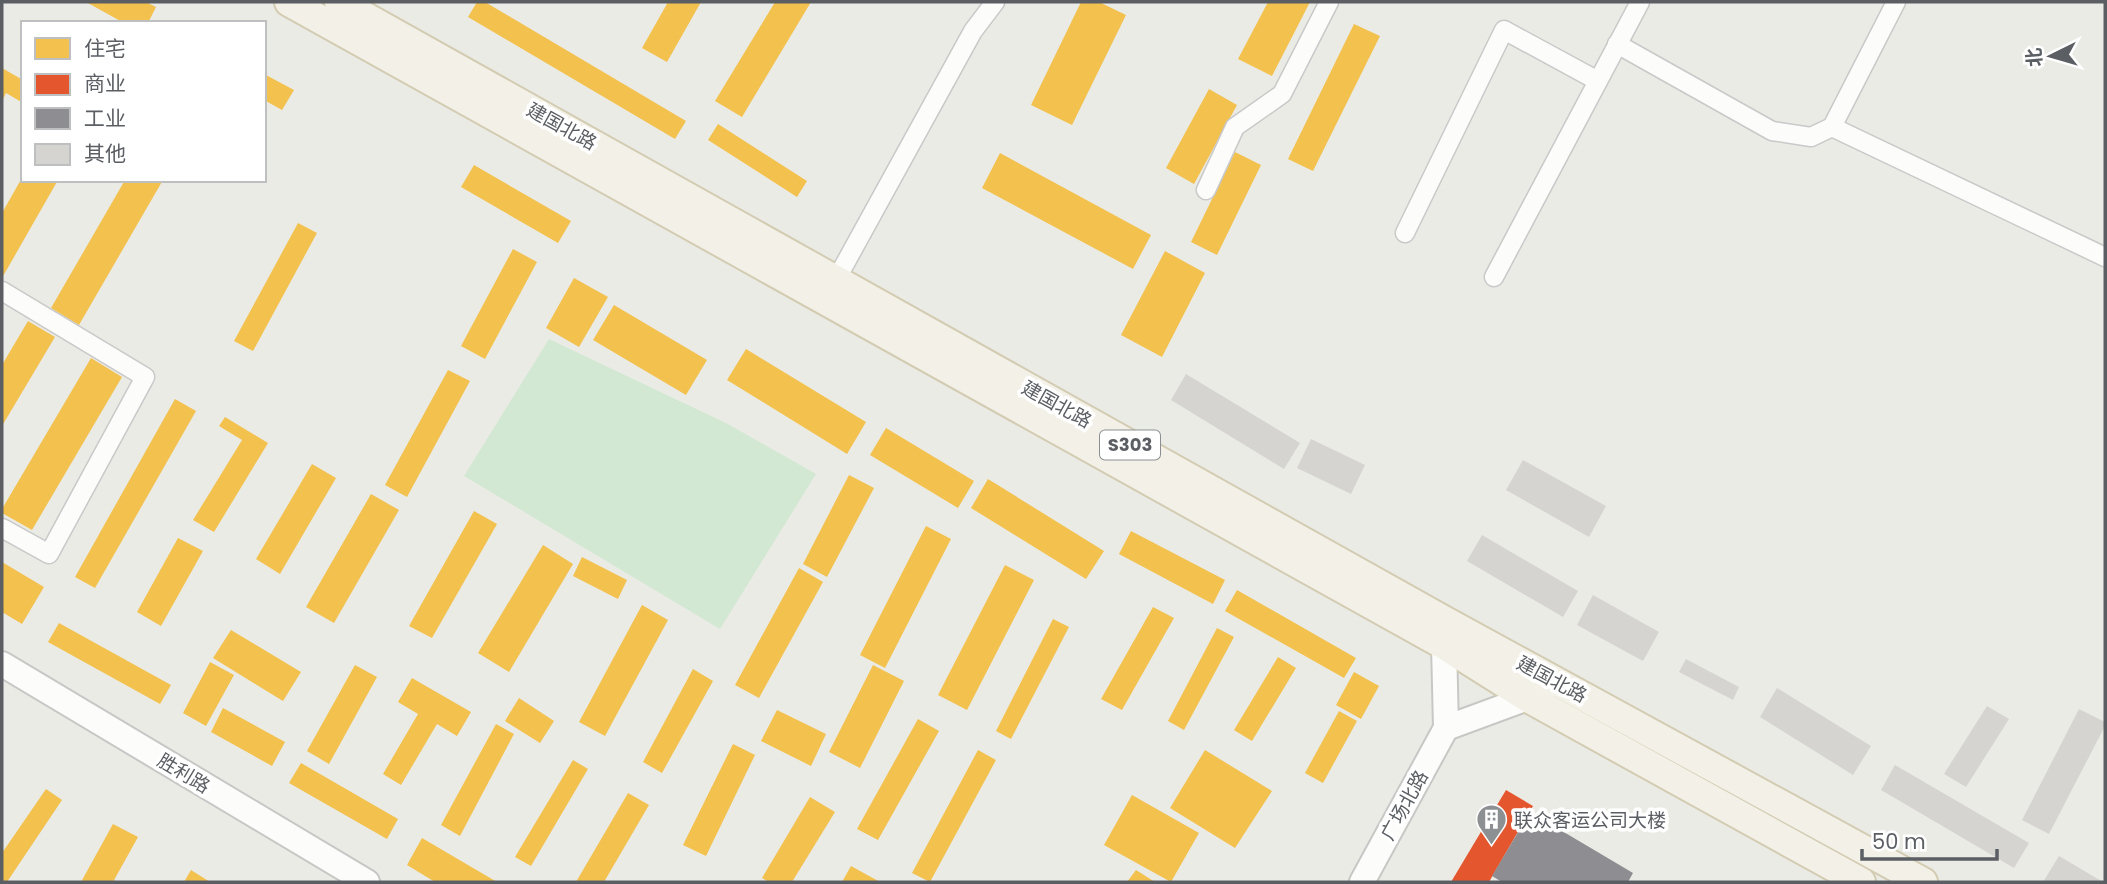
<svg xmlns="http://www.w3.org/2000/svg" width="2107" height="884" font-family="Poppins,'Noto Sans SC',sans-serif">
<rect width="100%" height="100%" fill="#ebebe6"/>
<path fill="#d3e8d2" d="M549,339L728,424L816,474L720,629L464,476Z"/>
<g fill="#f2c14e">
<path d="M86,2H146L156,7L148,23H124Z"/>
<path d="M477,2H485L686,121L675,139L468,17Z"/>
<path d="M668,2H701L667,62L642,48Z"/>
<path d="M775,2H811L742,117L715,101Z"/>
<path d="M1081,2H1099L1126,15L1072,125L1031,105Z"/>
<path d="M1268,2H1310L1272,76L1238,59Z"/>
<path d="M1354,24L1380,36L1313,171L1288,159Z"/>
<path d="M2,68L23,80V103L6,93L2,101Z"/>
<path d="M264,74L294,90L282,110L264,100Z"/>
<path d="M1209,89L1237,105L1194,184L1166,168Z"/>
<path d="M718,124L807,181L797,197L708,140Z"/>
<path d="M1235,152L1261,165L1217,255L1191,242Z"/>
<path d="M1000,153L1151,235L1133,269L982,188Z"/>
<path d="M474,165L571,221L558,243L461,187Z"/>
<path d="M23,176V180H58L2,278V213Z"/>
<path d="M125,180H163L79,325L51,308Z"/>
<path d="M298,223L317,233L253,351L234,341Z"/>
<path d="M513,249L537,262L485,359L461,346Z"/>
<path d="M1165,251L1205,273L1162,357L1121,335Z"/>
<path d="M574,278L608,297L579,347L546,328Z"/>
<path d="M614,305L707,360L686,395L593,340Z"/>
<path d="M28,321L55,337L2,426V365Z"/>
<path d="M746,349L866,422L847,454L727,380Z"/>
<path d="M91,358L122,377L32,530L2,513V509Z"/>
<path d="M448,370L470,381L407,497L385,485Z"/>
<path d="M175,399L196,411L95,588L75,577Z"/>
<path d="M225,417L268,443L214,532L193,520L242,440L219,426Z"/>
<path d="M886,428L974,481L958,508L870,455Z"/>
<path d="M312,464L336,478L280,574L256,559Z"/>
<path d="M849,475L874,488L827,577L803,564Z"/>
<path d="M988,479L1104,551L1086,579L971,508Z"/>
<path d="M371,494L399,510L334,623L306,607Z"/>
<path d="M474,511L497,524L432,638L409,626Z"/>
<path d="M926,526L951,539L885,668L860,655Z"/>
<path d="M1131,531L1225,580L1213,604L1119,554Z"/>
<path d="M178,538L203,551L161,626L137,612Z"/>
<path d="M543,545L573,564L509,672L478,653Z"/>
<path d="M582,557L627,580L618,599L573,576Z"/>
<path d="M2,562L44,587L22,624L2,612Z"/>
<path d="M1005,565L1034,580L967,710L938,695Z"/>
<path d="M799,568L823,582L759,698L735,685Z"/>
<path d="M1237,590L1356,658L1344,678L1225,611Z"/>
<path d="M642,605L668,620L605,736L579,722Z"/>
<path d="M1153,607L1174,618L1122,710L1101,699Z"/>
<path d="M1053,619L1069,627L1011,739L996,731Z"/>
<path d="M59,623L171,685L160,704L48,642Z"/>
<path d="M1217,628L1234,637L1184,730L1168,721Z"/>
<path d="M231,630L301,672L283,701L213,658Z"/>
<path d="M1278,657L1296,668L1252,741L1234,730Z"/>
<path d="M210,662L234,675L206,726L183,713Z"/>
<path d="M355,665L377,677L329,764L307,751Z"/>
<path d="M873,665L904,681L860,768L829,752Z"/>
<path d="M693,669L713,681L662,773L643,762Z"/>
<path d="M1354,672L1379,686L1361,719L1336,705Z"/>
<path d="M412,678L471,712L457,736L437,724L401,785L383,774L418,714L398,702Z"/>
<path d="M519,698L554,721L540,743L505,721Z"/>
<path d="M223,708L285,742L272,766L211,732Z"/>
<path d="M777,710L826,734L811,766L761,741Z"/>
<path d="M1339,711L1357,721L1323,783L1305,773Z"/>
<path d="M918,719L939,731L878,840L857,829Z"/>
<path d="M496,724L514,734L460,836L441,825Z"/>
<path d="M733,744L755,755L706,856L683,845Z"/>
<path d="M978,750L996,760L930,882L912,873Z"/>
<path d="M1205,750L1272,791L1235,848L1170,808Z"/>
<path d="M573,760L588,769L531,866L515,857Z"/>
<path d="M301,763L398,819L387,839L289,783Z"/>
<path d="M46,789L62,800L7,882H2V853Z"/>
<path d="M628,793L649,805L604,882H576Z"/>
<path d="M1132,795L1199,833L1171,882L1104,845Z"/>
<path d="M810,797L835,812L792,882H769L762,878Z"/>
<path d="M113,824L138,837L113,882H81Z"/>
<path d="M422,838L497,882H435L407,865Z"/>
<path d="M851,866L880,882H842Z"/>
<path d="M191,870L210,882H184Z"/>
<path d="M1136,870L1155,882H1127Z"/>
</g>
<path fill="#e4572e" d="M1506,790L1533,806L1489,882H1451Z"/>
<path fill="#8d8d92" d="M1530,812L1633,873L1628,882H1502L1492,876Z"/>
<g fill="#d5d4d1">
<path d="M1186,374L1300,443L1284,469L1171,400Z"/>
<path d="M1311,439L1365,465L1351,494L1297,468Z"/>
<path d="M1523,460L1606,506L1589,537L1506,490Z"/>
<path d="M1482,535L1578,591L1563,617L1467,561Z"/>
<path d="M1593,595L1659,632L1643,661L1577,625Z"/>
<path d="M1686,659L1739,687L1733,700L1679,672Z"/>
<path d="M1777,688L1871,746L1853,775L1760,717Z"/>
<path d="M1987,706L2009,719L1966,787L1944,774Z"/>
<path d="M2079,709L2105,722V726L2049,834L2022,820Z"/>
<path d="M1895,765L2029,843L2014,868L1881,790Z"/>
<path d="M2059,856L2103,882H2043Z"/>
</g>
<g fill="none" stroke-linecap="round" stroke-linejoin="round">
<defs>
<g id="minor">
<path d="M1617,44L1772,131L1811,137L1832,127L1896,2"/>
<path d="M1832,127L2105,257"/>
<path d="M1206,190L1235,127L1282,94L1329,2"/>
<path d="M1405,233L1504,30L1598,81"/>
<path d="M1494,277L1640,2"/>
<path d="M836,280L973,31L995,2"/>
<path d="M2,291L145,377L49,554L2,528"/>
</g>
<g id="secondary">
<path d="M1446,630L1444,645L1446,728"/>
<path d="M2,664L367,882"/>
<path d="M1446,728L1541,693"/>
<path d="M1362,882L1446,728"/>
</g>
<g id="primary">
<path d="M289,2L1444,645L1528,698L1861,882"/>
<path d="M339,2L1447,622L1923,882"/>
</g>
</defs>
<use href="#minor" stroke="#c8c9c8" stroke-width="21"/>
<use href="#secondary" stroke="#c7c8c6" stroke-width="28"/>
<use href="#primary" stroke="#d3ccb3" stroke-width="32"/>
<use href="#minor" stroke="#fcfcfb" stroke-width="18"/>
<use href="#secondary" stroke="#fcfcfb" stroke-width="24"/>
<use href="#primary" stroke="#f3f1e7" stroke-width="28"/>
</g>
<defs>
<symbol id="building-pin" viewBox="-11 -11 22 30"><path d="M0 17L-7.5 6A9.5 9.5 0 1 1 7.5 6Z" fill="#8d9092" stroke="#fff"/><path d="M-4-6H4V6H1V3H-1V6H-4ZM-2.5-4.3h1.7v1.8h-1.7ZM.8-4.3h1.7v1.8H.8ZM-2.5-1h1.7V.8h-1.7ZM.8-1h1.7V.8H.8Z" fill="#fff"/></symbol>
</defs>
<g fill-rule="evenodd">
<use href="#building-pin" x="1474" y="802" width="35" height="47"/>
</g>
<g text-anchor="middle" stroke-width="7" stroke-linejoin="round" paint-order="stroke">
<rect fill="#fff" stroke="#8c8f92" stroke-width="2" x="1100" y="430.5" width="60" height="29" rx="5"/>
<g font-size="18" font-weight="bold" fill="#5b5f64">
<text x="1130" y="451">S303</text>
</g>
<g font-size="19" fill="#5b5f64" stroke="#fff">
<text transform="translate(562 126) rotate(29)" y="7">建国北路</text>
<text transform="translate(1057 404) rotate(29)" y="7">建国北路</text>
<text transform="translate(1552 679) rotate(28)" y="7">建国北路</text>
<text transform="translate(184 773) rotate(31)" y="7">胜利路</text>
<text transform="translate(1404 805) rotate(-61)" y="7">广场北路</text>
</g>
<g font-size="19" fill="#5b5f64" stroke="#fff" text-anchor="start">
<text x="1514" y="827">联众客运公司大楼</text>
</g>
</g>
<rect width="2107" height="884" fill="none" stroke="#5b5f64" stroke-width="7"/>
<rect x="21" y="21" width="245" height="161" fill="#ffffff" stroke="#bdbfc1" stroke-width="2"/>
<rect x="35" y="38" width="35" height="21" fill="#f2c14e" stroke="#bdbfc1" stroke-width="2"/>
<text x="84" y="56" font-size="21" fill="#5b5f64">住宅</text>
<rect x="35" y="74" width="35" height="21" fill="#e4572e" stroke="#bdbfc1" stroke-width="2"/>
<text x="84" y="91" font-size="21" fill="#5b5f64">商业</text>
<rect x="35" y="108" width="35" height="21" fill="#8d8d92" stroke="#bdbfc1" stroke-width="2"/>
<text x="84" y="126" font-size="21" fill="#5b5f64">工业</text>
<rect x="35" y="144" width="35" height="21" fill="#d5d4d1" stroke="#bdbfc1" stroke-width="2"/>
<text x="84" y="161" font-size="21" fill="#5b5f64">其他</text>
<g transform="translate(2051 56) rotate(265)" stroke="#ffffff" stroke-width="5" paint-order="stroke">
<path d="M0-5L12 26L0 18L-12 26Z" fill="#5b5f64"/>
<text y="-10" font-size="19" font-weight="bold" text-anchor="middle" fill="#5b5f64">北</text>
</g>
<path d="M1862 849v10h135v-10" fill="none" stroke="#5b5f64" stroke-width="3.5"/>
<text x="1872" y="849" font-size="21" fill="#5b5f64" stroke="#ffffff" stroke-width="5" paint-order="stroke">50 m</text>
</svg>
